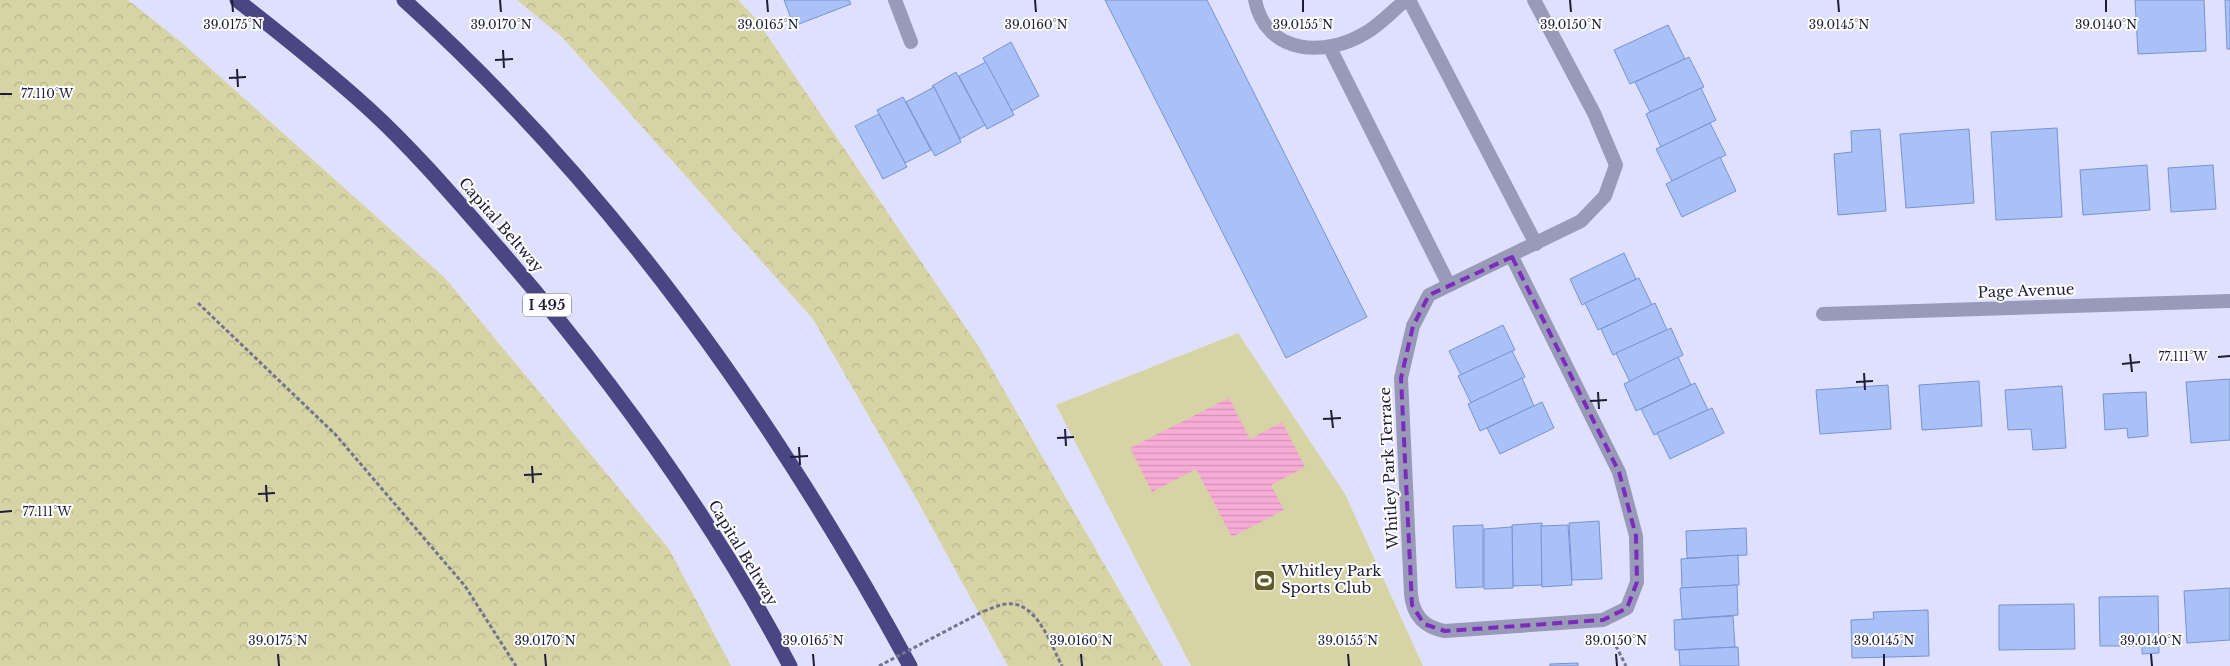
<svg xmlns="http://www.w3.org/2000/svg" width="2230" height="666" font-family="'Libre Baskerville',serif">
<defs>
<pattern id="forest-crowns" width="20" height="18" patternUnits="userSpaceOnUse" patternTransform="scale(1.25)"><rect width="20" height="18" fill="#d6d4a4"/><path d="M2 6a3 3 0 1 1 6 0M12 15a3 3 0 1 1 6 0" fill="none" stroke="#b7b58e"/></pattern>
<pattern id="water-rules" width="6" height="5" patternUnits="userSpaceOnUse" patternTransform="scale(1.25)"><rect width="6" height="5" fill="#f6acd5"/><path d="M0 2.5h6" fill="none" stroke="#d293b7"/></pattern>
</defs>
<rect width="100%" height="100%" fill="#dfe0fd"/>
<g fill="url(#forest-crowns)">
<path d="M0,0H128L181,42L445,278L669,549L731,666H0Z"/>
<path d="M517,0H738L756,19L979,347L1163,666H1008L917,500L813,319L562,37Z"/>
</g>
<path fill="#d6d4a4" d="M1238,333L1345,494L1423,666H1191L1056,405Z"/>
<path fill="url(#water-rules)" d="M1229,398L1250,439L1282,422L1305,467L1271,485L1284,510L1232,537L1196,469L1152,492L1130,448Z"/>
<g fill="#a9c1f7" stroke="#7793d3">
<path d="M784,0H849L851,4L794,26Z"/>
<path d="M1105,0H1207L1367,317L1286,358Z"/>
<path d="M2135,0H2204L2206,51L2138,54Z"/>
<path d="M2225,0H2230V49H2227Z"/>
<path d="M1668,25L1685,59L1630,84L1614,50Z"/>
<path d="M1011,42L1039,96L1012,111L983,58Z"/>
<path d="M1689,57L1704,87L1650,112L1635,82Z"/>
<path d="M986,62L1014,115L987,129L959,76Z"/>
<path d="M956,72L985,125L960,139L934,87L932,86Z"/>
<path d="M934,87L961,142L935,156L906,102Z"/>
<path d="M1701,88L1716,120L1661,147L1646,114Z"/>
<path d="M903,97L931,150L905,163L877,110Z"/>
<path d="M879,114L907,167L883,179L855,126Z"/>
<path d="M1710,123L1726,155L1672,181L1656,149Z"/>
<path d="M2057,128L2062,217L1996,220L1991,132Z"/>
<path d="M1880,129L1886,211L1838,215L1834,154L1852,152L1851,131Z"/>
<path d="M1969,129L1974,203L1906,208L1900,134Z"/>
<path d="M1720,157L1736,191L1682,217L1666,184Z"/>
<path d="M2147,165L2150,210L2083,215L2080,170Z"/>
<path d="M2213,165L2216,209L2171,212L2168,168Z"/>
<path d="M1624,253L1636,279L1582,305L1570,279Z"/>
<path d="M1639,278L1652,305L1598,330L1585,303Z"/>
<path d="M1655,303L1667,330L1613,355L1601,329Z"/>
<path d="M1503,325L1515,350L1461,375L1449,351Z"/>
<path d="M1671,328L1683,355L1630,382L1616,353Z"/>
<path d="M1512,351L1525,377L1471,403L1458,376Z"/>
<path d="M1678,357L1691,385L1636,411L1624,384Z"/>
<path d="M1522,378L1534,406L1480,431L1468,404Z"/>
<path d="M2230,379V440L2191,443L2186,382Z"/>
<path d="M1979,381L1982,426L1922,430L1919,385Z"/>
<path d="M1695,383L1708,410L1654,435L1641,409Z"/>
<path d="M1888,385L1891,429L1820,434L1816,390Z"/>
<path d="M2062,386L2066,448L2033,450L2031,429L2008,430L2005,390Z"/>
<path d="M2146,392L2148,436L2128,438L2127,428L2105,430L2103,394Z"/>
<path d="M1542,402L1554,428L1500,454L1487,428Z"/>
<path d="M1712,408L1724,433L1670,459L1657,433Z"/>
<path d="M1599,521L1602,579L1572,580L1569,523Z"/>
<path d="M1542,523V585L1513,586L1512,525Z"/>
<path d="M1483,525V587L1456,588L1453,526Z"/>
<path d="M1568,525L1572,585L1542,587L1541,526Z"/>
<path d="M1512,527L1513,588L1484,589V529Z"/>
<path d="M1746,528L1747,555L1687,558L1686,531Z"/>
<path d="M1738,555L1739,585L1682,588L1681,559Z"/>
<path d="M1737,585L1738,615L1682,619L1680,588Z"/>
<path d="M2230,588V640L2187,643L2184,591Z"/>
<path d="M2158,596L2159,653L2142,654V646H2100L2099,597Z"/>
<path d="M2074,604L2075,649L1999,650V605Z"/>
<path d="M1928,610L1929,656L1852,658L1851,620L1874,619L1873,612Z"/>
<path d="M1733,616L1735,647L1675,650L1674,620Z"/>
<path d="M1738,647L1739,666H1680L1679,650Z"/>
<path d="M1578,663V666H1550V664Z"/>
</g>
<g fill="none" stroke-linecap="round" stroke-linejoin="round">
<g stroke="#757490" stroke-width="3" stroke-dasharray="4 2.5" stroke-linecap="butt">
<path d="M198,303L335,434L465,586L516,666"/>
<path d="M984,611C991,609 1000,604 1007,604C1037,601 1051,645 1062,666"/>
<path d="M1613,640L1626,666"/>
</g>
<g stroke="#9999b8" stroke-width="14">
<path d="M1255,0C1266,55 1326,58 1367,32C1381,24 1393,10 1406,0"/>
<path d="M1409,0L1536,244"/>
<path d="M1330,48L1449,285"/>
</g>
<g stroke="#9999b8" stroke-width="14">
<path d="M895,0L911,42"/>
<path d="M1512,257L1619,472L1636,536L1637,582L1627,608L1603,620L1445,631C1424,627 1413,616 1411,594L1401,378L1413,326L1429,295L1581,221L1605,196L1616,165L1594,113L1534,0"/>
<path d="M1823,314L2230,301"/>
</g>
<g stroke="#4a4583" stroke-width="15">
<path d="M237,0C282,35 327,71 369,109C416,152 458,202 500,250C611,378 711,516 790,666"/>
<path d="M404,0C614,190 775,418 910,666"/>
</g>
<path stroke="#757490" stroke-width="3" stroke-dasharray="4 2.5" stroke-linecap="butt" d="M879,666L984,611"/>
</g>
<path fill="none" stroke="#7b2cbf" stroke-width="4" stroke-dasharray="10 6" stroke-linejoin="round" d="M1512,257L1619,472L1636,536L1637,582L1627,608L1603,620L1445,631L1424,624L1412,605L1401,378L1413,326L1429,295Z"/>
<path fill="none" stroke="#1e1c37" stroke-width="2" d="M232,0L233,12M500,0L501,12M767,0L768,12M1035,0L1036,12M1303,0V12M1570,0L1571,12M1838,0L1839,12M2106,0V12M503,50L504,68M495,60L513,59M237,69L238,87M229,78L246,77M0,94H12M2130,354L2132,372M2218,357L2230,356M2122,364L2140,362M1864,373L1865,390M1856,382L1873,381M1598,392L1599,409M1590,401L1607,400M1331,410L1333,428M1323,419L1341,418M1065,429L1066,446M1057,438L1074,437M799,447L800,465M790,457L808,456M532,466L533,483M524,475L542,474M266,485L267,502M258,494L275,493M0,512L12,511M278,654L279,666M545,654L546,666M813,654L814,666M1081,654L1082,666M1348,654L1349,666M1616,654L1617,666M1884,654V666M2151,654L2152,666"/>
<defs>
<symbol id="stadium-square" viewBox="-11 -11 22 22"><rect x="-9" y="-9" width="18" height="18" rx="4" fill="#605d29" stroke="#fff"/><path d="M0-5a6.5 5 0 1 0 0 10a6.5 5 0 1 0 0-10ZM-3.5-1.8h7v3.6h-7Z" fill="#fff"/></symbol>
</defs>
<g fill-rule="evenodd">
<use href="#stadium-square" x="1252" y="568" width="25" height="25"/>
</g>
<g text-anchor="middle" stroke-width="4" stroke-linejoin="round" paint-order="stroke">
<rect fill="#fff" stroke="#626073" stroke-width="1" x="523" y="293.5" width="48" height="23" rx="4"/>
<g font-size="14" font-weight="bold" fill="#1e1c37">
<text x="547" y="310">I 495</text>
</g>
<g font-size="15" fill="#1e1c37" stroke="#fff">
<text transform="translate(501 225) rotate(49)" y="5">Capital Beltway</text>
<text transform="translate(2026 291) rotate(-2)" y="5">Page Avenue</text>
<text transform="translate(1389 468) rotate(-93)" y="5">Whitley Park Terrace</text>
<text transform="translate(743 553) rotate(59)" y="5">Capital Beltway</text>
</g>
<g font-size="15" fill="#1e1c37" stroke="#fff" text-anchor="start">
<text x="1281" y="576">Whitley Park<tspan x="1281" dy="17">Sports Club</tspan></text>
</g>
</g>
<g font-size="12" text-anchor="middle" fill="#1e1c37" stroke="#fff" stroke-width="4" stroke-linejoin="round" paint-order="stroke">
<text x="233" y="29">39.0175°N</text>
<text x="501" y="29">39.0170°N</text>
<text x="768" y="29">39.0165°N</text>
<text x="1036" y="29">39.0160°N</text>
<text x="1303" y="29">39.0155°N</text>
<text x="1571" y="29">39.0150°N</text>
<text x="1839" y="29">39.0145°N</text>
<text x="2106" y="29">39.0140°N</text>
<text x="47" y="98">77.110°W</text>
<text x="2183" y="361">77.111°W</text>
<text x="47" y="516">77.111°W</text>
<text x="278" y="645">39.0175°N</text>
<text x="545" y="645">39.0170°N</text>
<text x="813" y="645">39.0165°N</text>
<text x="1081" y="645">39.0160°N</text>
<text x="1348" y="645">39.0155°N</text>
<text x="1616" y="645">39.0150°N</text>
<text x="1884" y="645">39.0145°N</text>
<text x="2151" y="645">39.0140°N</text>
</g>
</svg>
